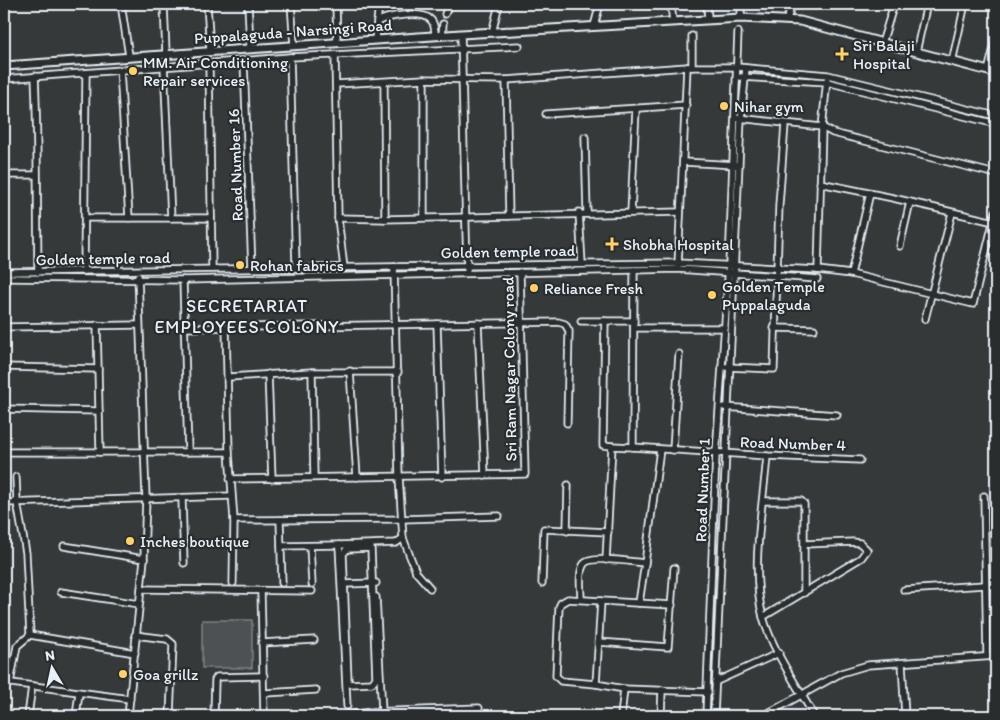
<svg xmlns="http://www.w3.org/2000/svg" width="1000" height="720" font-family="Itim,sans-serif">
<rect width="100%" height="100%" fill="#35393a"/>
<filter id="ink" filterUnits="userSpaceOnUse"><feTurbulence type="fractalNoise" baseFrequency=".02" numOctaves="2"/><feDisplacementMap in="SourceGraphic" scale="10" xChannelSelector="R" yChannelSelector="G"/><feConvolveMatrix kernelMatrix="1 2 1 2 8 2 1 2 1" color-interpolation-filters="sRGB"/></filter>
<g filter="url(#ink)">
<rect fill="#4d5152" stroke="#9aa1a5" x="202" y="620" width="50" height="48"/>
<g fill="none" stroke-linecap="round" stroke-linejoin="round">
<defs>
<g id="minor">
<path d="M121,4L129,56"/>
<path d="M164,4L166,53"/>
<path d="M207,4L210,50"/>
<path d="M248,4L250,47"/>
<path d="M291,4L294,45"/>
<path d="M336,4L337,43"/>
<path d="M671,4L673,22"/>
<path d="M707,4L708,19"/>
<path d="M445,14L449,4"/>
<path d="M741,18V4"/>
<path d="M787,19L792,4"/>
<path d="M377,22C387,16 422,10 431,20C435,24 435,31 435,36"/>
<path d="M594,26L600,4"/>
<path d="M492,33L499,4"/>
<path d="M461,34L467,269"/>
<path d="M442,35L443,24"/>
<path d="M692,36V67"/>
<path d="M375,40L379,4"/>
<path d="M882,43L894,4"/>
<path d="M916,52L927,4"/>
<path d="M335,55L338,218L344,268"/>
<path d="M244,62L252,268"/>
<path d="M952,62L965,4"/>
<path d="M209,64L212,268"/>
<path d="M164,65L171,218"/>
<path d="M120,70L129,218"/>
<path d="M988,71L996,40"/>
<path d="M35,76C38,141 37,207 38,272"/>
<path d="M741,77L827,82L996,124"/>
<path d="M4,79L290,57"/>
<path d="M506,80L509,216"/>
<path d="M384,82L385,219"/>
<path d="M336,84L424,79L506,80L687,67H737L828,75L996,116"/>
<path d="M546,114L686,105"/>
<path d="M738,118L822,127L833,133L996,174"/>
<path d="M585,137L587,212"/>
<path d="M683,162L736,165"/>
<path d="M4,175H36"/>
<path d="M820,183L893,198L994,222"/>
<path d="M579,212L582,264"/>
<path d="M631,212L636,109"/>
<path d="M424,217V79"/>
<path d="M85,218H211"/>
<path d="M338,218L385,219L680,212"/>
<path d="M900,246L910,202"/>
<path d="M678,265L687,67"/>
<path d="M296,267L290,57L519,46"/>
<path d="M634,270L633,447L767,456L860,460"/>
<path d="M818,270L822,127L827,80"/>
<path d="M84,271L86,73"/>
<path d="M4,272L678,263L818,270L851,274L973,304L996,211"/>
<path d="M851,274L870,193"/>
<path d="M4,278L183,280L678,269L817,279"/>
<path d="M183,280L188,452"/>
<path d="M925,319L952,213"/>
<path d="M581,321H634"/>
<path d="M605,321L603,445L612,446"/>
<path d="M478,323L485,475"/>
<path d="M437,324L442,477"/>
<path d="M97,325L100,452"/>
<path d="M4,327L139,325"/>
<path d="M183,328L558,322L565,324L569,331L567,423"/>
<path d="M226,328L229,452L234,520L233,583"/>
<path d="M634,328H725"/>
<path d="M774,328L814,329"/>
<path d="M4,367L98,369"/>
<path d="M726,367L774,369L779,205L785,124"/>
<path d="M350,371L357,477"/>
<path d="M312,372L314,477"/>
<path d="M268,374L272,479"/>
<path d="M229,377L312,372H398"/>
<path d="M724,407L837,415"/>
<path d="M4,409L99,411"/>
<path d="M673,450L679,354"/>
<path d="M4,452H229"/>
<path d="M767,456C763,506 750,569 763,617C773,652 797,685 814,716"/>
<path d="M230,479L525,474L520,272"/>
<path d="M984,496L987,656"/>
<path d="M182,499L184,563"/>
<path d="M763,501H801L804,504V593"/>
<path d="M4,503L231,496"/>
<path d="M234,520L402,519L499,516"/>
<path d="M280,520L282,583"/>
<path d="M567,531L568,485"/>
<path d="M403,538L416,572L430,588"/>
<path d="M64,546L144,559"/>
<path d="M281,546L339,545"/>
<path d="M310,546L312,584"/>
<path d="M371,548L376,678L372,683L350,684L348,681L343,554L347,549Z"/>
<path d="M606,560L612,446L633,447"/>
<path d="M645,563L660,449"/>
<path d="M542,583L544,529L608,532"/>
<path d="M344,584L376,583"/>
<path d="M141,589L312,591"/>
<path d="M904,590L985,585"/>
<path d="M61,592L139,604"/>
<path d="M261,592L264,716"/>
<path d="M376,597L382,712"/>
<path d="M568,599L601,601L596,684L561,681L556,676L559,607L561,603Z"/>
<path d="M581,599C581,590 578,572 584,564C590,555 634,562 645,563L639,603"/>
<path d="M601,601L672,605"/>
<path d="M763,617L861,558L867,550L860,543L853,542L805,544"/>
<path d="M30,635L135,653"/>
<path d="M135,635L167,639L173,644L170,716"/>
<path d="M598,642L668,647L674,568"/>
<path d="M262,643L314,640"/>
<path d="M902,663L905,716"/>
<path d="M4,682L130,699"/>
<path d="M715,682L779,653"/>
<path d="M10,683L17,646L30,635L26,553L17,502L16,477"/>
<path d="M596,684L624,689L621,716"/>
<path d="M624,689L708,692"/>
<path d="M265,693L316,690"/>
<path d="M347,706L339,545L396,543L403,538L399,477L394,267"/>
<path d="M28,716L32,686"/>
<path d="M76,716L79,693"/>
<path d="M128,716L144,559L146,498L138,276"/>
<path d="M214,716L215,680L217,677L264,676"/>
<path d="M346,716L370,712L479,708"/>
<path d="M661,716L662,690"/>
<path d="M706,716L716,453L729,265L738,32"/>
<path d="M714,716L741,119L746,68"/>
<path d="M763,716L841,673L868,665L996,656"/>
</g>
<path id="tertiary" d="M4,66L461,34L741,18L800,21L996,73"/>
</defs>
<use href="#minor" stroke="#e8f1f8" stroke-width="9"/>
<use href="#tertiary" stroke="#e8f1f8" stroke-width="11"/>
<use href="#minor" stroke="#2a2d2e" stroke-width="5.5"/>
<use href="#tertiary" stroke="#2a2d2e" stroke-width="7"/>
</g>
</g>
<g fill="#ffd166" stroke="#2a2d2e" stroke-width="2">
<path d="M839.5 46.5h5v5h5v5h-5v5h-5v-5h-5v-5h5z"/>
<circle cx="133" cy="71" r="5"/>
<circle cx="724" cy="106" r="5"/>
<path d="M609.5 236.5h5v5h5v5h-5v5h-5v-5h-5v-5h5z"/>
<circle cx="240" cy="265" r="5"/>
<circle cx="534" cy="288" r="5"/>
<circle cx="712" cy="295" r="5"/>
<circle cx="130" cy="541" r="5"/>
<circle cx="123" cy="674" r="5"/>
</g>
<g text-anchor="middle" stroke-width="4.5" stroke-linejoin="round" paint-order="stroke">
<g font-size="16" fill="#e8f1f8" stroke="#2a2d2e">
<text transform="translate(293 31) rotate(-4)" y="6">Puppalaguda - Narsingi Road</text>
<text transform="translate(235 165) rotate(-92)" y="6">Road Number 16</text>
<text transform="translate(508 251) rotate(-1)" y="6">Golden temple road</text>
<text transform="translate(103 258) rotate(-1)" y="6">Golden temple road</text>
<text transform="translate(509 369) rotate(-91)" y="6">Sri Ram Nagar Colony road</text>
<text transform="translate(793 443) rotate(2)" y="6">Road Number 4</text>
<text transform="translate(702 490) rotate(-88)" y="6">Road Number 1</text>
</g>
<g font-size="16" fill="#e8f1f8" stroke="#2a2d2e" text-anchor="start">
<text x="853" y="51">Sri Balaji<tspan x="853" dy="18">Hospital</tspan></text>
<text x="143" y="68">MM. Air Conditioning<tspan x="143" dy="18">Repair services</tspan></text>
<text x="734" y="112">Nihar gym</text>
<text x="623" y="250">Shobha Hospital</text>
<text x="250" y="271">Rohan fabrics</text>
<text x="722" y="292">Golden Temple<tspan x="722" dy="18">Puppalaguda</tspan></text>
<text x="544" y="294">Reliance Fresh</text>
<text x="140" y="547">Inches boutique</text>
<text x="133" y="680">Goa grillz</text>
</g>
<g font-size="18" letter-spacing="1" fill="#e8f1f8" stroke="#2a2d2e">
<text x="247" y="312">SECRETARIAT<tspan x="247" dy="21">EMPLOYEES COLONY</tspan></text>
</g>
</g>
<rect width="1000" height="720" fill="none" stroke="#2a2d2e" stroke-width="20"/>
<rect x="10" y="10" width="980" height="700" fill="none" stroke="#e8f1f8" stroke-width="2" filter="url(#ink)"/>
<g transform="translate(52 668) rotate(351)" stroke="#2a2d2e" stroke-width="4" paint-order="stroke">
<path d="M0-4L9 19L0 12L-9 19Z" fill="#e8f1f8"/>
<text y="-8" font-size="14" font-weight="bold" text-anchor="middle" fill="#e8f1f8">N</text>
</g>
</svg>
